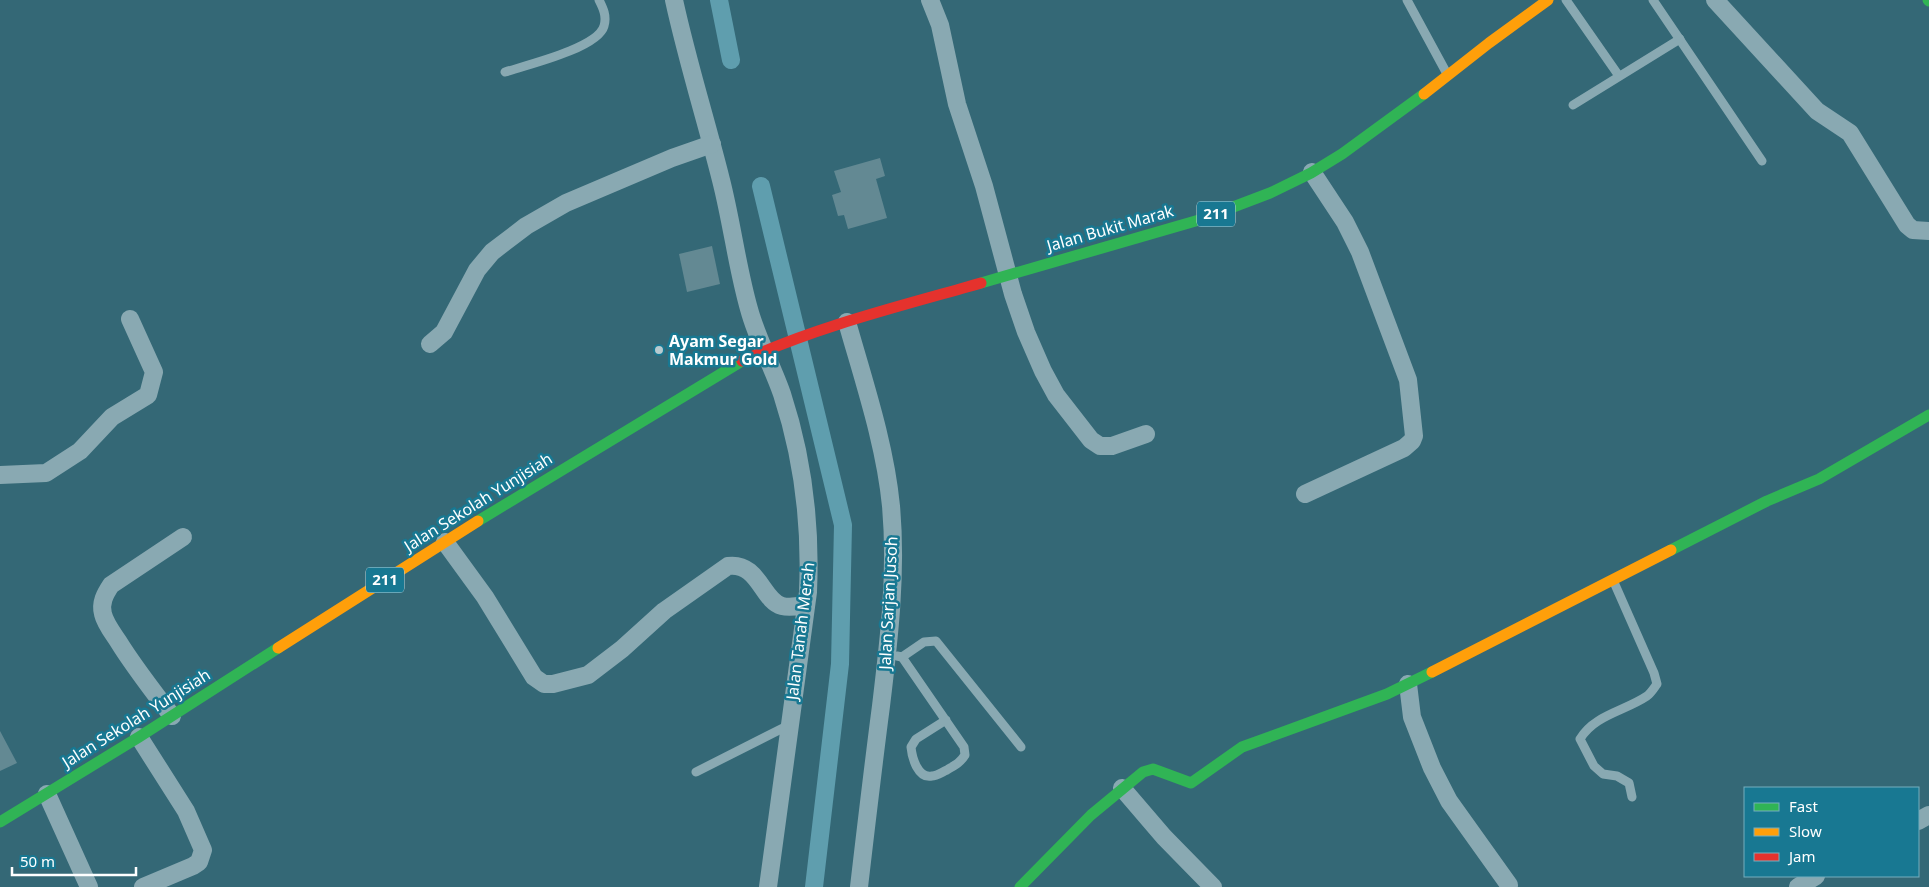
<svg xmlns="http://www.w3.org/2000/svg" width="1929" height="887" font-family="'Noto Sans',sans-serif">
<rect width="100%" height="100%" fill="#346876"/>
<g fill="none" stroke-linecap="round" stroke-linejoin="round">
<g stroke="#5f9eae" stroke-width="18">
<path d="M719,0L731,60"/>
<path d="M761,186L843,525L840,664L814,887"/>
</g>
</g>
<g fill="#638993">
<path d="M880,158L885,176L876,179L887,218L848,229L844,215L838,216L832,195L841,192L834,171Z"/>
<path d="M712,246L720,284L687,292L679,254Z"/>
<path d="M0,731L17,763L0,771Z"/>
</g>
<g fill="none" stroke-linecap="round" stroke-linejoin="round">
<g stroke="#89a9b2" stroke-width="9">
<path d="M1407,0L1446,72"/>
<path d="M1566,0L1619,76"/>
<path d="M1653,0L1762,161"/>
<path d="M505,72C527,65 598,48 604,26C607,16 603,8 599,0"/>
<path d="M1573,105L1680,39"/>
<path d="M1613,580L1654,673L1657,684C1654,688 1651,693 1647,696C1625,711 1594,715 1580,739L1594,766L1603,774L1617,776L1629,783L1632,797"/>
<path d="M897,656L902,657L924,642L936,641L1021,747"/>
<path d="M902,657L964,747L965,755C960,763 955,765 947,770C942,772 937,776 932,776C918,779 912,758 911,747L916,739L946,720"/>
<path d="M696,772L789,725"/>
</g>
<g stroke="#89a9b2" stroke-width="18">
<path d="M674,0C687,60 706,120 721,180C732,223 737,267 749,309C757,339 772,365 782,394C803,458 811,525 808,592L768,887"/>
<path d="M930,0L940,25L957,104L984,186L1013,294L1026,332L1043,371L1056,395L1091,440L1100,446H1112L1146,434"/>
<path d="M1715,0L1817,111L1850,133L1907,225L1913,230L1929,231"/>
<path d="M847,322C864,382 885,444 891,506C897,573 889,640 881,706C873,767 866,827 859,887"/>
<path d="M430,344L444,332L477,270L492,252L526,226L566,203L672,158L712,144"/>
<path d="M0,475L46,473L80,451L112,417L148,395L154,372L130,319"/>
<path d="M1305,494L1404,448L1412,441L1414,436L1408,380L1360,252L1345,222L1312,172"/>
<path d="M445,542L485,597L534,677L544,684H553L588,675L622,649L664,611L728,566C759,562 762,601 782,606C790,608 799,606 806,605"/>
<path d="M1408,684L1412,717L1432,768L1449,801L1509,885"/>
<path d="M172,716C153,691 134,667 118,641C112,632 105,623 103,614C100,603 105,594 111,585L183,537"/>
<path d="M139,737L186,811L203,850L199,862L193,866L143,887"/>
<path d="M1122,788L1164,837L1213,887"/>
<path d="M47,794L89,887"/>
<path d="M1918,821L1929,815"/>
<path d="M1798,887L1816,876"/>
</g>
<g stroke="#30b455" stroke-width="11">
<path d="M1928,0L1929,1"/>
<path d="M981,283L1199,220L1270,193L1311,173L1342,154L1424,94"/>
<path d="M478,521L742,361"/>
<path d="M1671,550L1767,501L1819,479L1929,415"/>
<path d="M0,822L139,737L278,648"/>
<path d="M1020,887L1091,815L1143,772L1153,769L1191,783L1242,747L1387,694L1432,672"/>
</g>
<g stroke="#ff9f0a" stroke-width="11">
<path d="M1424,94L1489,43L1548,0"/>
<path d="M278,648L478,521"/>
<path d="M1432,672L1671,550"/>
</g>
<path stroke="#e5322d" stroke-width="11" d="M742,361C818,326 901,306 981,283"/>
</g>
<circle fill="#b8cacf" stroke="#187892" stroke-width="2" cx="659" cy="350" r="5"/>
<g text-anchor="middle" stroke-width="5" stroke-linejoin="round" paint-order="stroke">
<g fill="#187892" stroke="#bad6de" stroke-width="1">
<rect x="1197" y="201.5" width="38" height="25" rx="4"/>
<rect x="366" y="567.5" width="38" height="25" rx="4"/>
</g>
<g font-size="15" font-weight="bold" fill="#fff">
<text x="1216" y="219">211</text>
<text x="385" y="585">211</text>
</g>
<g font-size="16" fill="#fff" stroke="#187892">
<text transform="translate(1110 228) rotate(-16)" y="6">Jalan Bukit Marak</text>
<text transform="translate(478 502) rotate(-32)" y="6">Jalan Sekolah Yunjisiah</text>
<text transform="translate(888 603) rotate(-87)" y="6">Jalan Sarjan Jusoh</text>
<text transform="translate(800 631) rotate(-83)" y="6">Jalan Tanah Merah</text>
<text transform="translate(136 718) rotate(-32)" y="6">Jalan Sekolah Yunjisiah</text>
</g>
<g font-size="16" font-weight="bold" fill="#fff" stroke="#187892" text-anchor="start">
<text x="669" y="347">Ayam Segar<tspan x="669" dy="18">Makmur Gold</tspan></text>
</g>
</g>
<rect x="1744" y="787" width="175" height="90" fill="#187892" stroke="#74aebe"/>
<rect x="1754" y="803" width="25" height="8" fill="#30b455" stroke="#74aebe"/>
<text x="1789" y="812" font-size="15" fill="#ffffff">Fast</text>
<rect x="1754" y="828" width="25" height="8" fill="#ff9f0a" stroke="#74aebe"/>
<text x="1789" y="837" font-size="15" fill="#ffffff">Slow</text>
<rect x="1754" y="853" width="25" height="8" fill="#e5322d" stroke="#74aebe"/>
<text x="1789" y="862" font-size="15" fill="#ffffff">Jam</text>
<path d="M12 867v8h124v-8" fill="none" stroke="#ffffff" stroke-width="2.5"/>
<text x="20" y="867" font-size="15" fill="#ffffff" stroke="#187892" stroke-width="4" paint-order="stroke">50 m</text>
</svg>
